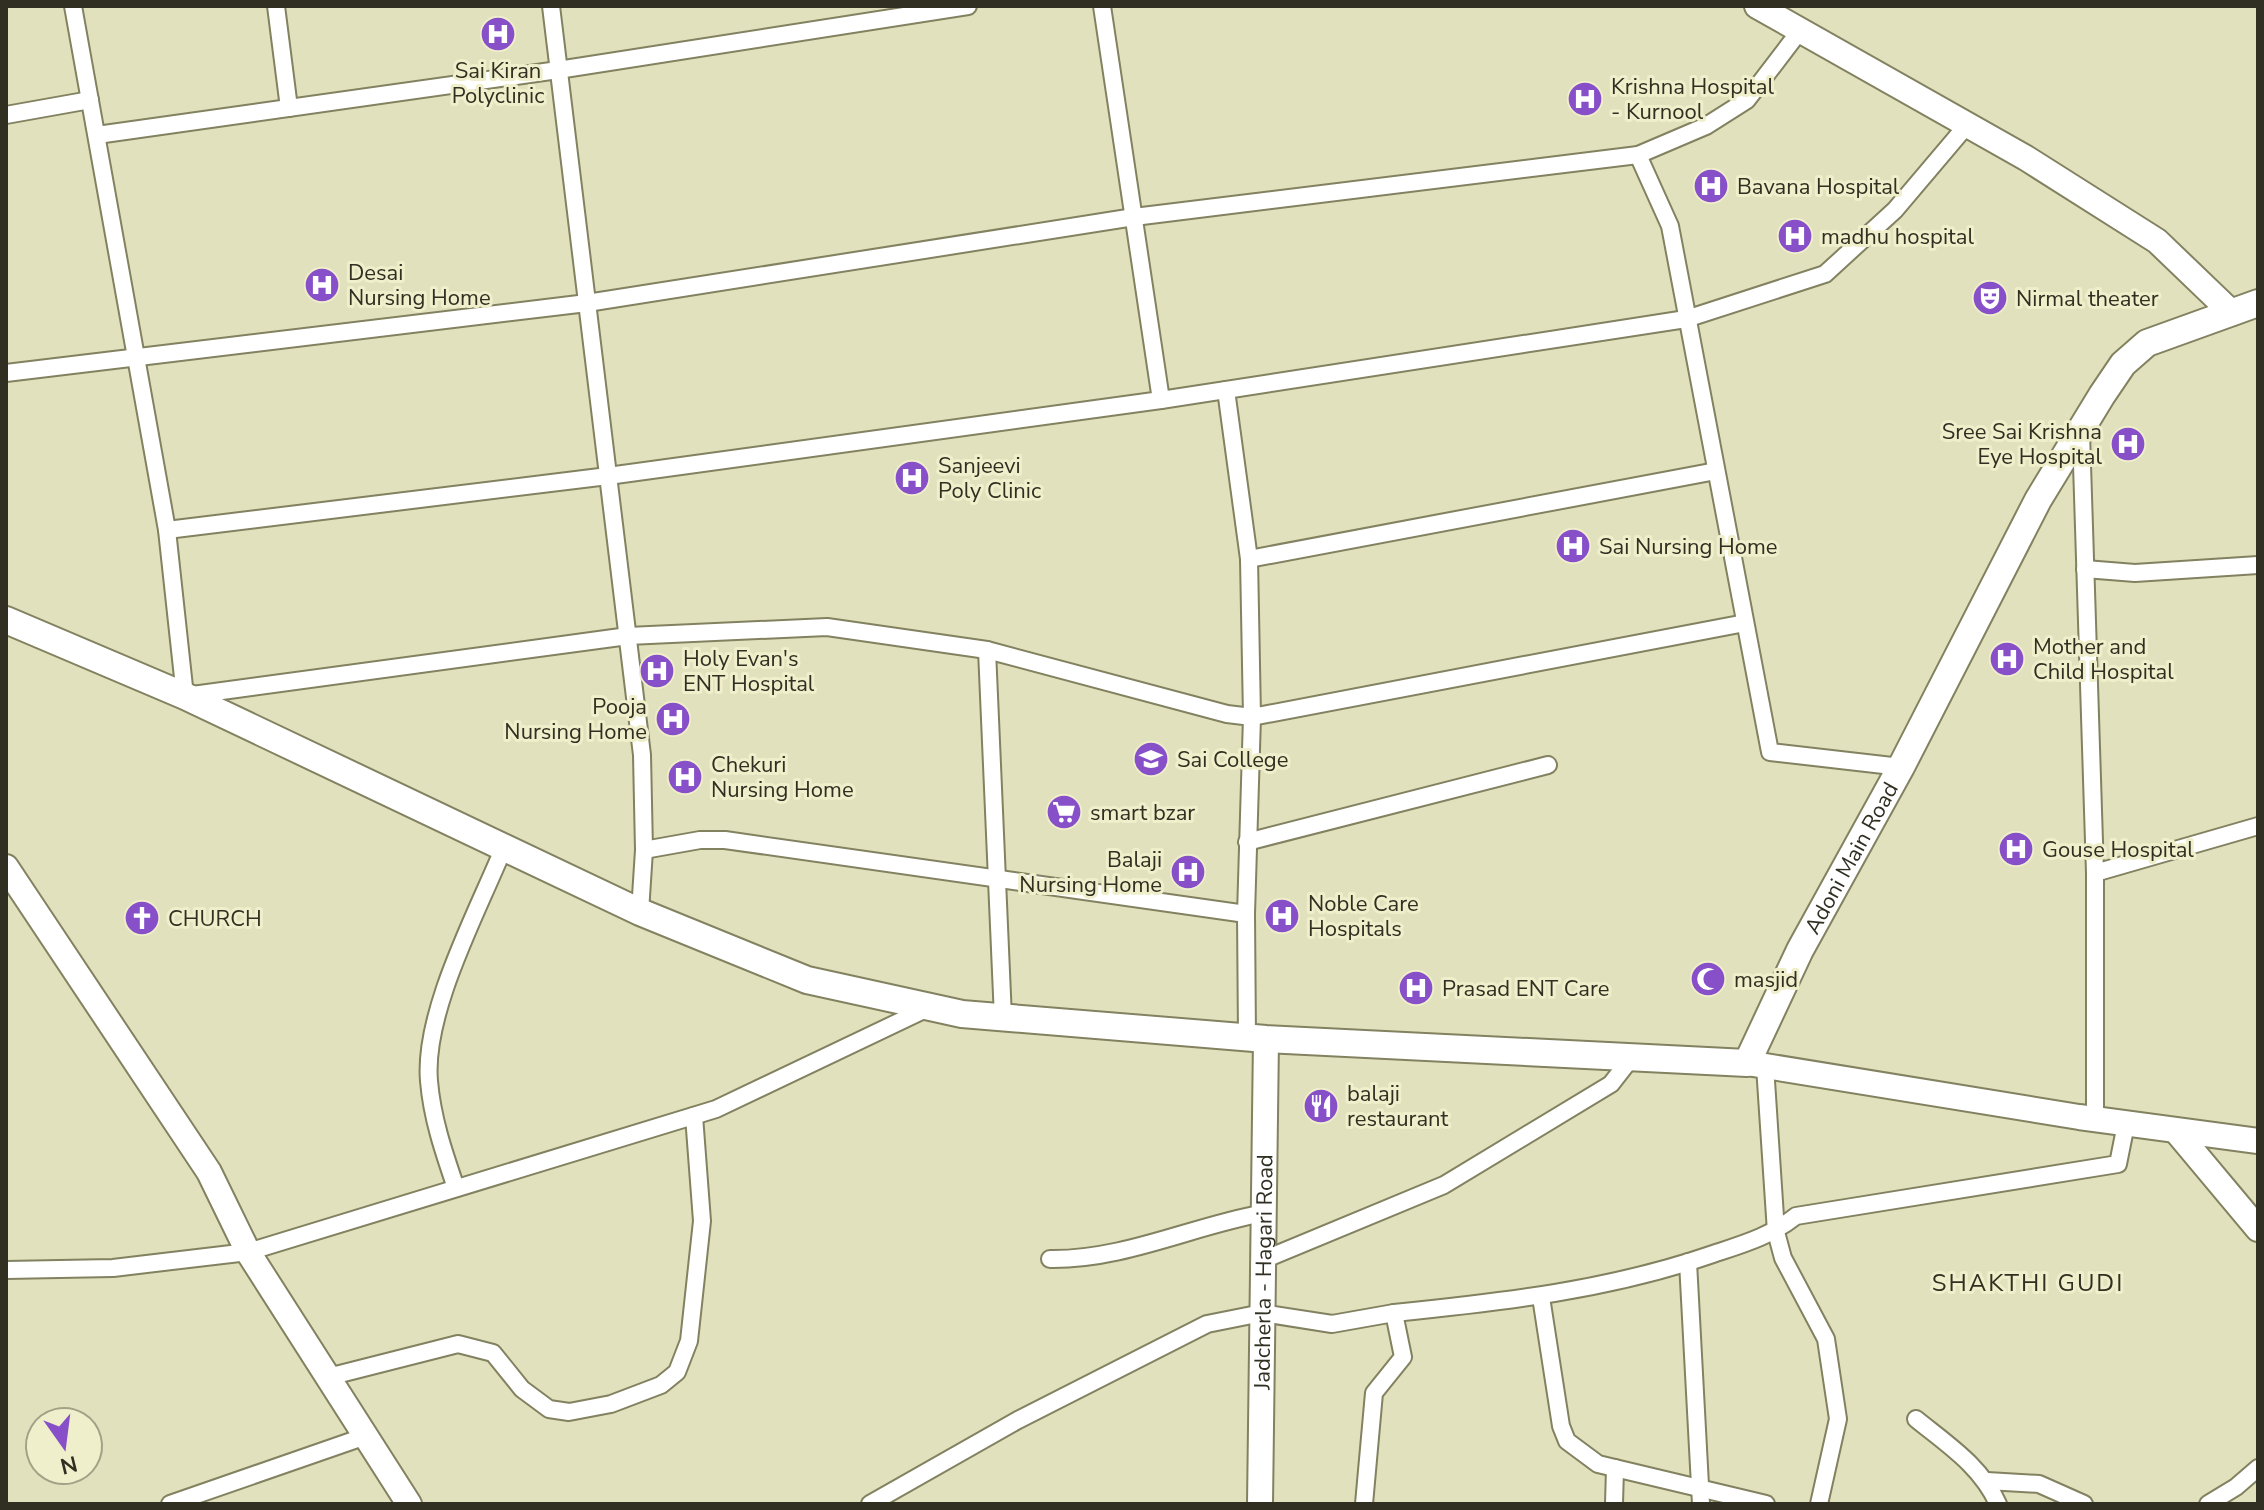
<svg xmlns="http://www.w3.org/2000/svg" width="2264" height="1510" font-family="'Nunito Sans',sans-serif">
<rect width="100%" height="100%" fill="#e2e1be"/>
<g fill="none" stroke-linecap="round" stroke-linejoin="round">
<defs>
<g id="street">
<path d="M73,6L167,530L185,696L628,636L827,627L987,650L1227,714L1252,717L1246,914L1247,1037"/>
<path d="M276,6L289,108"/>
<path d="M551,6L642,755L644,850L640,912"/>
<path d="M6,115L90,100"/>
<path d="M97,135L558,70L968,6"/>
<path d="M1638,155L1670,226L1770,752L1901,767"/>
<path d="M6,373L587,303L1134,217L1638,155L1706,126L1747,100L1799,32"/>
<path d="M1226,390L1249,559L1252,717L1745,623"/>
<path d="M1161,400L1686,319L1825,274L1895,210L1967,125"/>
<path d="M2081,433L2095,873V1119"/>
<path d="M167,530L608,476L1161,400L1102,6"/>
<path d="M1249,559L1716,471"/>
<path d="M2085,569L2135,573L2258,565"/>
<path d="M987,650L1003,1018"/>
<path d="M1247,842L1548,765"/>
<path d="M644,850L700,840H725L1246,914"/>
<path d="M2095,873L2258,826"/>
<path d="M1765,1066L1776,1232L1783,1258L1826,1339L1838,1419L1819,1504"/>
<path d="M456,1188C444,1153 432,1118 429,1081C423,1012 478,911 504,847"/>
<path d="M1050,1259C1124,1260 1192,1226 1264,1213"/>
<path d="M1263,1260L1444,1185L1611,1084L1632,1057"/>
<path d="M1688,1262L1701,1504"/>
<path d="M6,1270L113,1268L248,1252L716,1109L928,1008"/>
<path d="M1541,1297L1561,1426L1567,1441L1598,1464L1766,1504"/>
<path d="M1394,1313C1503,1302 1609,1290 1713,1254C1743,1244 1771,1236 1796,1216L2118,1164L2126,1124"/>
<path d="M328,1377L458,1344L493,1353L522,1389L549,1409L569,1412L611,1404L661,1385L677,1372L689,1341L702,1221L694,1116"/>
<path d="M1916,1419C1948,1445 1981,1466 1998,1504"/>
<path d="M1987,1481L2039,1484L2084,1504"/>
<path d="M170,1504L366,1436"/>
<path d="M870,1504L1018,1420L1207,1324L1262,1313L1332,1324L1394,1313L1403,1357L1374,1393L1364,1504"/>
<path d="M1614,1504L1615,1468"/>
<path d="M2208,1504L2236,1487L2258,1468"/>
</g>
<g id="secondary">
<path d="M1757,6L2026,158L2157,241L2232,313"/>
<path d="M6,867L209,1172L248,1252L409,1504"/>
<path d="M1747,1063L2079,1117L2258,1141"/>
<path d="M2176,1131L2258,1229"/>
<path id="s1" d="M1260,1504L1266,1039"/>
</g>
<g id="primary">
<path id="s2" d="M6,620L185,696L640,912L807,980L962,1014L1266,1039L1747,1063L1800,950L1901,767L2038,500L2102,395L2123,364L2147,343L2258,303"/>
</g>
</defs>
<use href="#street" stroke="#828160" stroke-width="20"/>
<use href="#secondary" stroke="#828160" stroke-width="28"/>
<use href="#primary" stroke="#828160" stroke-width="30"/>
<use href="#street" stroke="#fff" stroke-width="16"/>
<use href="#secondary" stroke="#fff" stroke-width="24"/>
<use href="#primary" stroke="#fff" stroke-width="26"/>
</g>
<defs>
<symbol id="hospital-disc" viewBox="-11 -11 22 22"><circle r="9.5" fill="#8750c8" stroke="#f0efcb"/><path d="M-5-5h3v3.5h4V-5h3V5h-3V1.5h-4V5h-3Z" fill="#fff"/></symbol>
<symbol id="theatre-disc" viewBox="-11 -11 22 22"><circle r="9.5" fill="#8750c8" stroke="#f0efcb"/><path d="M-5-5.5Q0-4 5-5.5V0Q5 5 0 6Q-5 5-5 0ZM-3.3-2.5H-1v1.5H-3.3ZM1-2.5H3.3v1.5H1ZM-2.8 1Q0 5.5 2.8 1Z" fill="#fff"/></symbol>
<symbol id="university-disc" viewBox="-11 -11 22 22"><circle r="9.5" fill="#8750c8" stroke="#f0efcb"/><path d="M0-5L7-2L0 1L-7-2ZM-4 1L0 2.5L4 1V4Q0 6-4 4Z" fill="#fff"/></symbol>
<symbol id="supermarket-disc" viewBox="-11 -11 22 22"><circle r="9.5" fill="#8750c8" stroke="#f0efcb"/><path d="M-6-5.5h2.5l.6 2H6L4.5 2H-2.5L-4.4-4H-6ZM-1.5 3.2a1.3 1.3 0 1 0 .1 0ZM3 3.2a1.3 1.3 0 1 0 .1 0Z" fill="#fff"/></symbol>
<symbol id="church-disc" viewBox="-11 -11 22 22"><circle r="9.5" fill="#8750c8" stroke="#f0efcb"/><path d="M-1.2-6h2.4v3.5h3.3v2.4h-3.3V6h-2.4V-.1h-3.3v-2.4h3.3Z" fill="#fff"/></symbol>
<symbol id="mosque-disc" viewBox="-11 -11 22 22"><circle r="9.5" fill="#8750c8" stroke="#f0efcb"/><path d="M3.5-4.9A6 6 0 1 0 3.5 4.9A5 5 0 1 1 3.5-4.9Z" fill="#fff"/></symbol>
<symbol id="restaurant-disc" viewBox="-11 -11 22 22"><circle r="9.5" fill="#8750c8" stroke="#f0efcb"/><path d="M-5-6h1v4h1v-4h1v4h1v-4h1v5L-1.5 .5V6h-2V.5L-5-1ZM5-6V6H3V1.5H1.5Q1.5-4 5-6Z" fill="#fff"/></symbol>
</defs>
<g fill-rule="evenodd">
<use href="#hospital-disc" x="478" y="14" width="40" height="40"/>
<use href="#hospital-disc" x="1565" y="79" width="40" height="40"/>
<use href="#hospital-disc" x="1691" y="166" width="40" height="40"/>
<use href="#hospital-disc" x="1775" y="216" width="40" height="40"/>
<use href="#hospital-disc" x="302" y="265" width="40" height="40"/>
<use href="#theatre-disc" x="1970" y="278" width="40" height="40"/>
<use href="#hospital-disc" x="2108" y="424" width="40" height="40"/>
<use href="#hospital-disc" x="892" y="458" width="40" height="40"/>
<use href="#hospital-disc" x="1553" y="526" width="40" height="40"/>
<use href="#hospital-disc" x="1987" y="639" width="40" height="40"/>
<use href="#hospital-disc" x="637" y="651" width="40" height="40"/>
<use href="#hospital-disc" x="653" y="699" width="40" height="40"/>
<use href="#university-disc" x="1131" y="739" width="40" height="40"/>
<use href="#hospital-disc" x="665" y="757" width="40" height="40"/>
<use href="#supermarket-disc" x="1044" y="792" width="40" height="40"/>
<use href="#hospital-disc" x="1996" y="829" width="40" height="40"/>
<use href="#hospital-disc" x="1168" y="852" width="40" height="40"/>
<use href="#hospital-disc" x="1262" y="896" width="40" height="40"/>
<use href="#church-disc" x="122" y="898" width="40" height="40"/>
<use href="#mosque-disc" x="1688" y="959" width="40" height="40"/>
<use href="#hospital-disc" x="1396" y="968" width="40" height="40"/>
<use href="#restaurant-disc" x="1301" y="1086" width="40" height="40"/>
</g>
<g text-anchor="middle" stroke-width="6" stroke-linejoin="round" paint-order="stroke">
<g font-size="22" fill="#302f22" stroke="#f0efcb" text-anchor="start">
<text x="498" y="78" text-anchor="middle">Sai Kiran<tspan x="498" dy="25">Polyclinic</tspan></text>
<text x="1611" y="94">Krishna Hospital<tspan x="1611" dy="25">- Kurnool</tspan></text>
<text x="1737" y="194">Bavana Hospital</text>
<text x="1821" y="244">madhu hospital</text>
<text x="348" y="280">Desai<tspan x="348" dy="25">Nursing Home</tspan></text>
<text x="2016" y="306">Nirmal theater</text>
<text x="2102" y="439" text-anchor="end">Sree Sai Krishna<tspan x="2102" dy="25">Eye Hospital</tspan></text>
<text x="938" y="473">Sanjeevi<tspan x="938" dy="25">Poly Clinic</tspan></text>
<text x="1599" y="554">Sai Nursing Home</text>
<text x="2033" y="654">Mother and<tspan x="2033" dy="25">Child Hospital</tspan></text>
<text x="683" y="666">Holy Evan's<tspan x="683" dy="25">ENT Hospital</tspan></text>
<text x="647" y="714" text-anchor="end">Pooja<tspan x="647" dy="25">Nursing Home</tspan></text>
<text x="1177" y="767">Sai College</text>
<text x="711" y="772">Chekuri<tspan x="711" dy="25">Nursing Home</tspan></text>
<text x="1090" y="820">smart bzar</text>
<text x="2042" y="857">Gouse Hospital</text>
<text x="1162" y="867" text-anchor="end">Balaji<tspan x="1162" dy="25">Nursing Home</tspan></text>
<text x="1308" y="911">Noble Care<tspan x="1308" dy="25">Hospitals</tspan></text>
<text x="168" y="926">CHURCH</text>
<text x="1734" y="987">masjid</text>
<text x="1442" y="996">Prasad ENT Care</text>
<text x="1347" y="1101">balaji<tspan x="1347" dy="25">restaurant</tspan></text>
</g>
<g font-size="22" fill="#302f22" stroke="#f0efcb">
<text dy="8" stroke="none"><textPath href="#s2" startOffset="2054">Adoni Main Road</textPath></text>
<text dy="8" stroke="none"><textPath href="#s1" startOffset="232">Jadcherla - Hagari Road</textPath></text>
</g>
<g font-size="24" letter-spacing="2" fill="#302f22" stroke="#f0efcb">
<text x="2028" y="1291">SHAKTHI GUDI</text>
</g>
</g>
<rect width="2264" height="1510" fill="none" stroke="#302f22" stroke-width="16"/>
<g transform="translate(64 1446) rotate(166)"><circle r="38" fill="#f0efcb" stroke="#a3a287" stroke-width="2"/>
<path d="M0-6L14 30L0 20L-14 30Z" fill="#8750c8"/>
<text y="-12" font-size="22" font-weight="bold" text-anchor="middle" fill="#302f22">N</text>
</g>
</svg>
